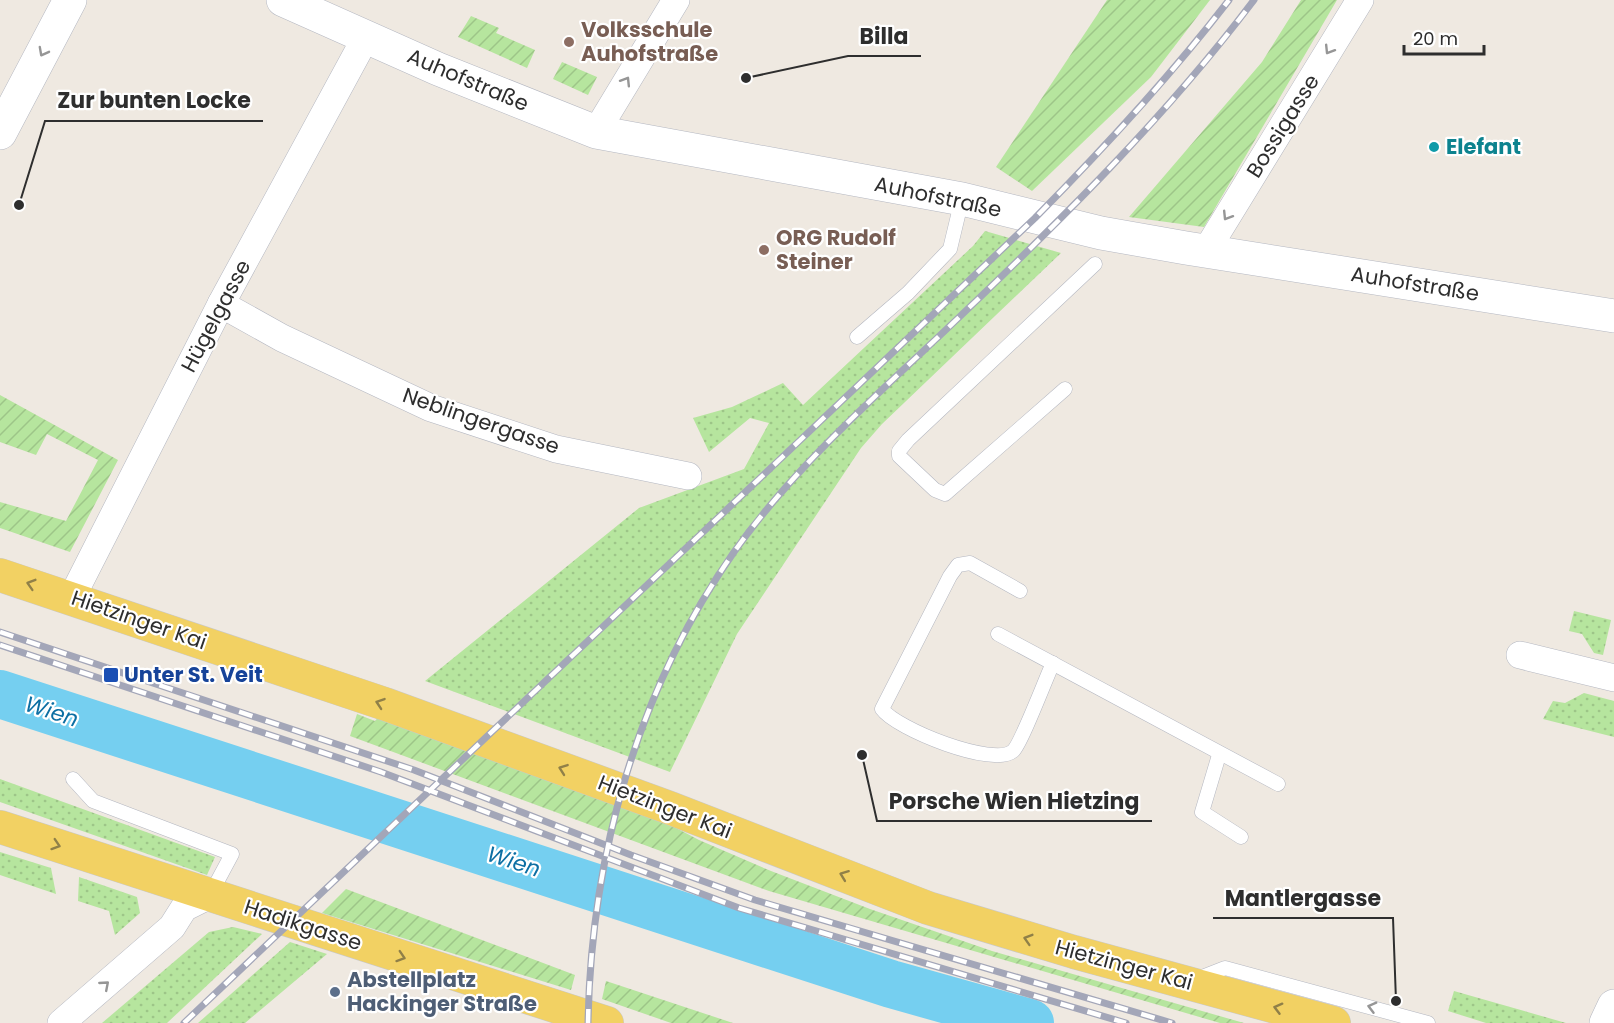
<svg xmlns="http://www.w3.org/2000/svg" width="1614" height="1023" font-family="Poppins,sans-serif">
<defs>
<pattern id="grass-dots" width="8" height="8" patternUnits="userSpaceOnUse" patternTransform="scale(1.5)"><rect width="8" height="8" fill="#b6e59e"/><path d="M2 2h.1M6 6h.1" fill="none" stroke="#9dc588" stroke-width="1.8" stroke-linecap="round"/></pattern>
<pattern id="garden-furrows" width="10" height="10" patternUnits="userSpaceOnUse" patternTransform="scale(1.5)"><rect width="10" height="10" fill="#b6e59e"/><path d="M-1 1l2-2M0 10L10 0M9 11l2-2" fill="none" stroke="#9dc588"/></pattern>
</defs>
<rect width="100%" height="100%" fill="#efe9e1"/>
<g fill="url(#grass-dots)">
<path d="M985,231L1061,253L882,424L861,448L737,634L670,772L425,681L639,508L744,469L769,423L750,418L709,452L693,418L732,407L783,383L803,405L973,246Z"/>
<path d="M1574,611L1611,620L1603,655L1594,653L1582,634L1569,631Z"/>
<path d="M1584,693L1614,701V737L1543,719L1553,701L1565,703Z"/>
<path d="M0,779L215,857L207,875L0,802Z"/>
<path d="M0,852L51,868L56,894L0,875Z"/>
<path d="M79,877L137,897L140,913L115,935L109,911L78,901Z"/>
<path d="M233,927L262,934L167,1023H102L209,932Z"/>
<path d="M290,942L327,954L245,1023H198Z"/>
<path d="M1454,991L1566,1023H1486L1448,1011Z"/>
</g>
<g fill="url(#garden-furrows)">
<path d="M1107,0H1210L1151,77L1032,191L996,167Z"/>
<path d="M1301,0H1337L1204,227L1129,217L1262,62Z"/>
<path d="M471,16L499,28L496,33L535,50L527,68L458,37Z"/>
<path d="M562,62L597,77L588,95L553,79Z"/>
<path d="M0,395L118,460L70,552L0,528V502L66,521L98,460L47,434L36,455L0,442Z"/>
<path d="M357,714L375,721L379,717L636,807L699,840L771,871L870,909L992,951L1244,1023H1220L769,891L350,736Z"/>
<path d="M346,889L575,975L571,990L322,913Z"/>
<path d="M606,981L733,1023H671L602,999Z"/>
</g>
<g fill="none" stroke-linecap="round" stroke-linejoin="round">
<path stroke="#75cff0" stroke-width="48" d="M0,694L891,984L1030,1023"/>
<defs>
<g id="lane">
<path d="M857,337L908,293L950,249L962,199"/>
<path d="M1065,389L945,494L935,490L899,456V451L908,440L1095,264"/>
<path d="M1020,591L970,563L958,565L950,576L882,709C896,729 994,768 1013,751C1021,744 1046,678 1053,663"/>
<path d="M998,634L1278,784"/>
<path d="M1219,755L1202,812L1241,837"/>
<path d="M73,779L93,801L232,854L210,895"/>
<path d="M1197,979L1225,968L1428,1023"/>
</g>
<g id="street">
<path d="M596,132L676,0"/>
<path d="M1206,251L1360,0"/>
<path d="M221,304L282,338L431,408L556,449L688,476"/>
<path d="M72,597L221,304L366,37"/>
<path d="M1520,655L1614,678"/>
<path d="M61,1023L172,927L184,908L210,895"/>
</g>
<g id="secondary">
<path d="M283,0L438,69L596,132L962,199L1101,233L1186,248L1614,316"/>
<path d="M0,133L70,0"/>
<path d="M1606,1023L1614,1006"/>
</g>
<g id="primary">
<path d="M0,575L385,704L670,808L928,908L1074,952L1334,1023"/>
<path d="M0,827L607,1023"/>
</g>
</defs>
<use href="#lane" stroke="#b4b7c1" stroke-width="15"/>
<use href="#street" stroke="#b4b7c1" stroke-width="28"/>
<use href="#secondary" stroke="#b4b7c1" stroke-width="34"/>
<use href="#primary" stroke="#c9c9c9" stroke-width="34"/>
<use href="#lane" stroke="#fff" stroke-width="14"/>
<use href="#street" stroke="#fff" stroke-width="27"/>
<use href="#secondary" stroke="#fff" stroke-width="33"/>
<use href="#primary" stroke="#f2d163" stroke-width="33"/>
<defs>
<g id="rail">
<path d="M0,632L414,770L631,855L755,900L1172,1023"/>
<path d="M0,645L381,772L739,908L1126,1023"/>
<path d="M184,1023L1035,218C1104,148 1169,78 1229,0"/>
<path d="M588,1023C591,856 637,690 734,552C795,466 875,397 952,324C1059,222 1165,118 1254,0"/>
</g>
</defs>
<use href="#rail" stroke="#a3a6b8" stroke-width="7"/>
<use href="#rail" stroke="#fff" stroke-width="4.5" stroke-dasharray="14" stroke-linecap="butt"/>
</g>
<defs><path id="oneway-chevron" d="M-2-3.5L2.5 0L-2 3.5" fill="none" stroke-width="1.6" stroke-linecap="round" stroke-linejoin="round" transform="scale(1.5)"/></defs>
<g stroke="#969696">
<use href="#oneway-chevron" transform="translate(1329 50) rotate(122)"/>
<use href="#oneway-chevron" transform="translate(43 52) rotate(118)"/>
<use href="#oneway-chevron" transform="translate(626 81) rotate(-58)"/>
<use href="#oneway-chevron" transform="translate(1227 216) rotate(122)"/>
<use href="#oneway-chevron" transform="translate(105 985) rotate(-41)"/>
<use href="#oneway-chevron" transform="translate(1372 1007) rotate(-165)"/>
</g>
<g stroke="#908048">
<use href="#oneway-chevron" transform="translate(31 584) rotate(-163)"/>
<use href="#oneway-chevron" transform="translate(380 703) rotate(-161)"/>
<use href="#oneway-chevron" transform="translate(563 769) rotate(-160)"/>
<use href="#oneway-chevron" transform="translate(56 845) rotate(18)"/>
<use href="#oneway-chevron" transform="translate(844 875) rotate(-159)"/>
<use href="#oneway-chevron" transform="translate(1028 939) rotate(-163)"/>
<use href="#oneway-chevron" transform="translate(401 957) rotate(18)"/>
<use href="#oneway-chevron" transform="translate(1278 1008) rotate(-165)"/>
</g>
<g fill="#8d6e63" stroke="#fff" stroke-width="2">
<circle cx="569" cy="42" r="6"/>
<circle cx="764" cy="250" r="6"/>
</g>
<circle fill="#0f9aa8" stroke="#fff" stroke-width="2" cx="1434" cy="147" r="6"/>
<rect fill="#1a4fb4" stroke="#fff" stroke-width="2" x="103" y="667" width="16" height="16" rx="3"/>
<circle fill="#5c6f8a" stroke="#fff" stroke-width="2" cx="335" cy="992" r="6"/>
<g text-anchor="middle" stroke-width="4.5" stroke-linejoin="round" paint-order="stroke">
<g font-size="21" font-weight="bold" fill="#785e54" stroke="#fff" text-anchor="start">
<text x="581" y="37">Volksschule<tspan x="581" dy="24">Auhofstraße</tspan></text>
<text x="776" y="245">ORG Rudolf<tspan x="776" dy="24">Steiner</tspan></text>
</g>
<g font-size="21" fill="#2e2e2e" stroke="#fff">
<text transform="translate(468 80) rotate(23)" y="7">Auhofstraße</text>
<text transform="translate(1283 126) rotate(-58)" y="7">Bossigasse</text>
<text transform="translate(938 197) rotate(12)" y="7">Auhofstraße</text>
<text transform="translate(1415 284) rotate(9)" y="7">Auhofstraße</text>
<text transform="translate(216 316) rotate(-62)" y="7">Hügelgasse</text>
<text transform="translate(481 421) rotate(19)" y="7">Neblingergasse</text>
<text transform="translate(139 620) rotate(19)" y="7">Hietzinger Kai</text>
<text transform="translate(665 807) rotate(21)" y="7">Hietzinger Kai</text>
<text transform="translate(303 925) rotate(18)" y="7">Hadikgasse</text>
<text transform="translate(1124 965) rotate(15)" y="7">Hietzinger Kai</text>
</g>
<g font-size="21" font-weight="bold" fill="#0d838f" stroke="#fff" text-anchor="start">
<text x="1446" y="154">Elefant</text>
</g>
<g font-size="21" font-weight="bold" fill="#164399" stroke="#fff" text-anchor="start">
<text x="124" y="682">Unter St. Veit</text>
</g>
<g font-size="21" font-weight="bold" fill="#4e5e75" stroke="#fff" text-anchor="start">
<text x="347" y="987">Abstellplatz<tspan x="347" dy="24">Hackinger Straße</tspan></text>
</g>
<g font-size="22" font-style="italic" fill="#0d6fa3" stroke="#fff">
<text transform="translate(52 711) rotate(18)" y="8">Wien</text>
<text transform="translate(514 861) rotate(18)" y="8">Wien</text>
</g>
</g>
<path fill="none" stroke="#2e2e2e" stroke-width="2" d="M746 78L848 56H921M19 205L45 121H263M862 755L877 821H1152M1396 1001L1393 918H1213"/>
<g fill="#2e2e2e" stroke="#fff" stroke-width="2">
<circle cx="746" cy="78" r="6"/>
<circle cx="19" cy="205" r="6"/>
<circle cx="862" cy="755" r="6"/>
<circle cx="1396" cy="1001" r="6"/>
</g>
<g font-size="22" text-anchor="middle" font-weight="bold" fill="#2e2e2e" stroke="#fff" stroke-width="4.5" stroke-linejoin="round" paint-order="stroke">
<text x="884" y="44">Billa</text>
<text x="154" y="108">Zur bunten Locke</text>
<text x="1014" y="809">Porsche Wien Hietzing</text>
<text x="1303" y="906">Mantlergasse</text>
</g>
<path d="M1404 45v9h80v-9" fill="none" stroke="#2e2e2e" stroke-width="3"/>
<text x="1413" y="45" font-size="18" fill="#2e2e2e" stroke="#ffffff" stroke-width="4.5" paint-order="stroke">20 m</text>
</svg>
